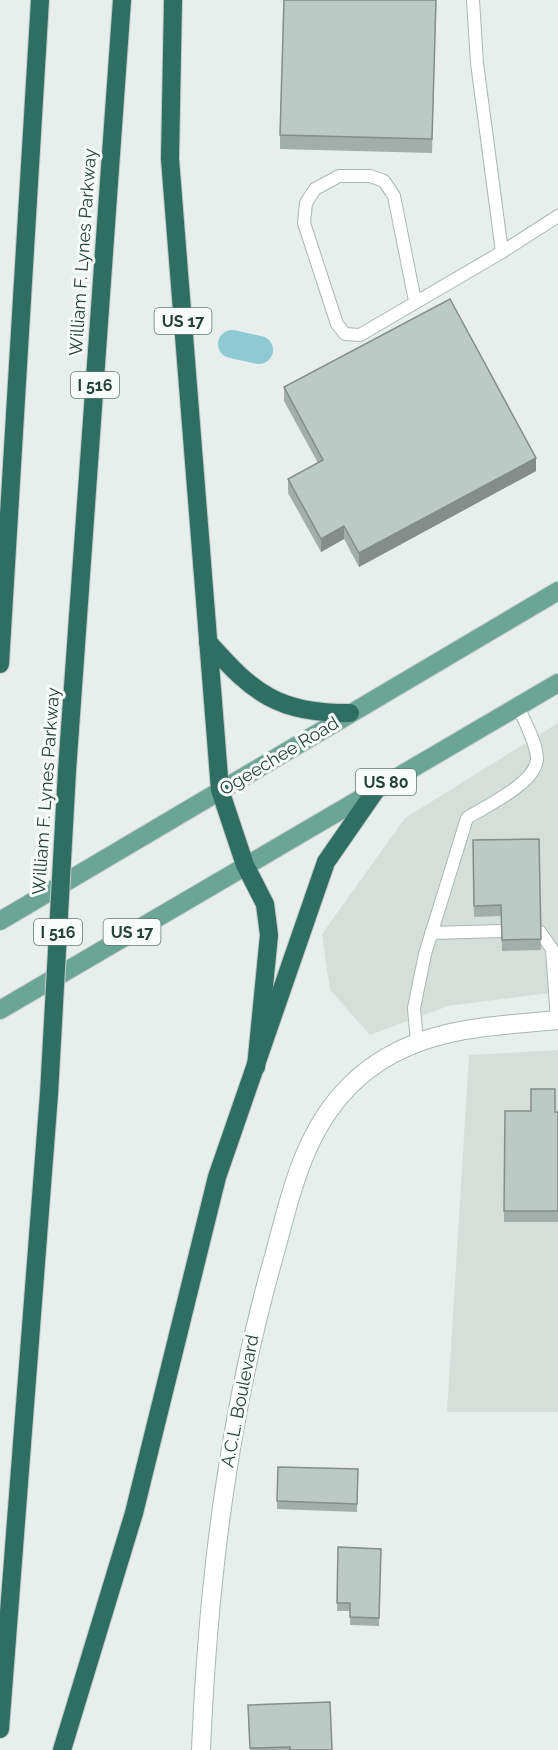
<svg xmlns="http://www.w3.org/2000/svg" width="558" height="1750" font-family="Raleway,sans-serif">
<rect width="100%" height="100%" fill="#e6efeb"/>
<g fill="#d4dfda">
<path d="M558,723V992L448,1006L370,1035L330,990L322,934L405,818Z"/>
<path d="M558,1050V1412H447L469,1055Z"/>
</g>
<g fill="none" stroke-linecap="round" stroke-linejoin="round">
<path stroke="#8ec9d4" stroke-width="28" d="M232,344L259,350"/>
<defs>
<g id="lane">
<path d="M473,0L477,63L502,252L558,216"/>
<path d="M415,301L394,196L384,181L370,176H339L315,189L306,203L304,223L337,324L345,334L360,335L502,252"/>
<path d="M540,932L552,949L557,1020"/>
<path d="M431,933L502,931"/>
<path d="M417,1042L414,1008L425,954L467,818C486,806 536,783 537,759C537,743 524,721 518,706"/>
</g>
<path id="street" d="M201,1750C208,1582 228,1418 274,1256C292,1190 305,1124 359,1077C417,1027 486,1027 558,1020"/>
<g id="primary">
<path d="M0,921L558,591"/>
<path d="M0,1010L558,683"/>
</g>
<g id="highway">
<path d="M173,0L170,159L220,790L245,865L265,904L269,935L256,1067"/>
<path d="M208,642C254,694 278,713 350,713"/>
<path d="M0,664L40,0"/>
<path d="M67,771L122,0"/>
<path d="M0,1729L49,1094"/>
<path d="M62,1750L134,1513L217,1177L326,862L378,787"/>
</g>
</defs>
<use href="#lane" stroke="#a8b8b2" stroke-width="14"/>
<use href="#street" stroke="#a8b8b2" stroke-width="20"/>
<use href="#primary" stroke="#c2cac8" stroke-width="20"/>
<use href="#highway" stroke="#c2cac8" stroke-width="20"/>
<use href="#lane" stroke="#fff" stroke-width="12"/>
<use href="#street" stroke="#fff" stroke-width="18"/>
<use href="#primary" stroke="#6aa596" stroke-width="18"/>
<use href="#highway" stroke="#2f6f62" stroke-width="18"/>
<defs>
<path id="highway-bridge" d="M49,1094L67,771"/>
</defs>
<use href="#highway-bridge" stroke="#c2cac8" stroke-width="20" stroke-linecap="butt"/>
<use href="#highway-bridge" stroke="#2f6f62" stroke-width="18"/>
</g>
<g fill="#a1aea9">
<path d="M436,0L432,153L280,149V135Z"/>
<path d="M284,387L536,471L359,567L344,539L321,552L288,493V479L318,463L284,401Z"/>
<path d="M539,839L541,950L502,951L501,916L474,917L473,840Z"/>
<path d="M505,1111L558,1112V1222H504Z"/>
<path d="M278,1467L358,1469L357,1512L277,1509Z"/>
<path d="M338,1547L381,1549L379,1626L350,1625V1611H337Z"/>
<path d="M248,1717L332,1750H250Z"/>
</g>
<g fill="#838d89">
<path d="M536,458V471L359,567V553Z"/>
<path d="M344,526V539L321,552V539Z"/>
</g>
<g fill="#bbcac4" stroke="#838d89" stroke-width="1.5">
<path d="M284,0H436L432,139L280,135Z"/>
<path d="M450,299L536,458L359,553L344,526L321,539L288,479L323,460L284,387Z"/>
<path d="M539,839L541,939L502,940L501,905L474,906L473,840Z"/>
<path d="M531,1089H555V1112H558V1211H504L505,1111H531Z"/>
<path d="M278,1467L358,1469L357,1504L277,1501Z"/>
<path d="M338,1547L381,1549L379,1618L350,1617V1603H337Z"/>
<path d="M330,1702L332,1750H290V1747L250,1748L248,1705Z"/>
</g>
<g text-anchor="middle" stroke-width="6" stroke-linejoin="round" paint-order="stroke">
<g fill="#f7fbf9" stroke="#637a73" stroke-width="1.5">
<rect x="154.5" y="308" width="57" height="26" rx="4.5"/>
<rect x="71" y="372" width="48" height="26" rx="4.5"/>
<rect x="356" y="769" width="60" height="26" rx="4.5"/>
<rect x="34" y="919" width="48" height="26" rx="4.5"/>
<rect x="103.5" y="919" width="57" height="26" rx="4.5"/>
</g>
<g font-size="16" font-weight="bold" fill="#24423a">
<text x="183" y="327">US 17</text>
<text x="95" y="391">I 516</text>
<text x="386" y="788">US 80</text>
<text x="58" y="938">I 516</text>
<text x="132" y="938">US 17</text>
</g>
<g font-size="18" fill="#24423a" stroke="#f7fbf9">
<text transform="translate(83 252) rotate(-86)" y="6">William F. Lynes Parkway</text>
<text transform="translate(279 756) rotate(-31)" y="6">Ogeechee Road</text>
<text transform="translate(46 791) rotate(-86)" y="6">William F. Lynes Parkway</text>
<text transform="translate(240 1401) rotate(-79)" y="6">A.C.L. Boulevard</text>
</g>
</g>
</svg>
